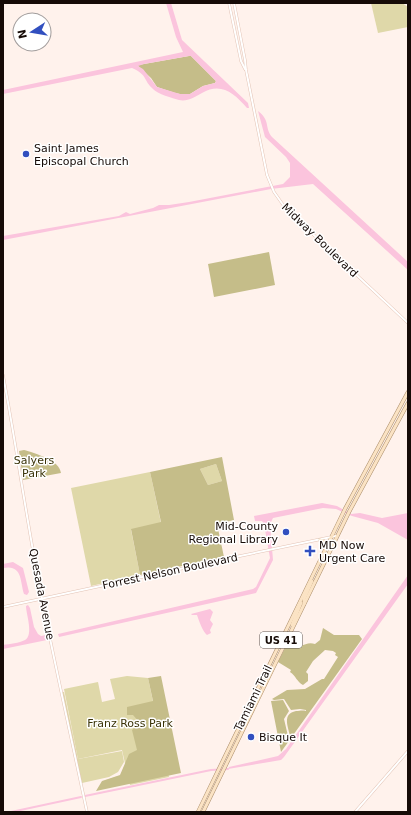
<svg xmlns="http://www.w3.org/2000/svg" width="411" height="815" font-family="'DejaVu Sans',sans-serif">
<rect width="100%" height="100%" fill="#fff2ec"/>
<g fill="#dfd8a9">
<path d="M371,3H402L408,7V27L378,33Z"/>
<path d="M216,464L222,481L208,485L200,469Z"/>
<path d="M150,472L161,523L131,530L140,575L91,586L71,488Z"/>
<path d="M127,676L148,678L169,777L130,785L122,750L78,759L64,689L98,682L102,702L115,699L110,679Z"/>
<path d="M62,692H64L78,759L122,751L124,762L118,772L109,777L82,783Z"/>
</g>
<g fill="#c5bd89" fill-rule="evenodd">
<path d="M189,56H191L216,81L215,83L203,86L190,94L185,95L175,93L157,87L151,78L138,66V65L144,64Z"/>
<path d="M269,252L275,285L214,297L208,264Z"/>
<path d="M24,450C34,453 60,460 61,473L23,480L19,451Z"/>
<path d="M222,457L234,520L217,524L224,557L140,575L131,529L161,522L150,472ZM216,464L222,481L208,485L200,469Z"/>
<path d="M323,628L334,635H359L362,639L281,752L271,701L283,700L289,711L284,719L288,736H290C288,726 282,714 296,711C300,711 302,710 306,711V710L300,709L291,710L284,699L274,700L272,699L287,690L305,689L322,679H324L338,657L335,655L336,653L333,651L325,650L313,661L306,672L308,674V681L303,685C297,682 296,676 290,672L291,670L278,662L289,640L301,646C305,644 310,642 315,644L320,640Z"/>
<path d="M161,676L181,773L96,791L102,781L120,775L129,754L137,750L132,730L140,723L133,715H127V707L153,701L148,678Z"/>
</g>
<g fill="#fbc4dd" fill-rule="evenodd">
<path d="M166,3H171L182,40L248,103L249,108H247C234,93 221,82 202,93C195,97 187,102 179,100C173,98 157,94 153,89C143,80 148,75 132,68L3,94V90L183,52L176,37ZM189,56H191L216,81L215,83L203,86L190,94H180L157,87L143,69L138,66L144,64Z"/>
<path d="M258,111C271,121 264,127 272,137L408,262V270L313,184L271,189L3,240V236L119,216L126,212L130,214L153,208L159,205H169L189,202L283,184L290,177V163L286,157L265,137Z"/>
<path d="M322,503L337,506L351,514L360,513L382,518L408,513V540L378,523L352,516L336,509L323,508L273,518L270,524L273,560L256,593L59,637L58,634L253,589L256,587L270,558L264,524L262,521H255L254,516Z"/>
<path d="M13,562L23,568L29,592L27,595L24,594C20,580 22,564 3,568V564Z"/>
<path d="M408,575V584L284,757L281,760L228,769L229,767L278,756L286,749Z"/>
<path d="M28,605L30,608L34,627L38,634L41,636L46,635L44,638L47,640L3,649V645C10,644 19,643 25,640C34,635 26,614 26,606Z"/>
<path d="M210,609L213,612L210,620L213,624L210,630L211,633L207,635C203,632 199,621 197,615H192L191,614Z"/>
</g>
<g fill="none" stroke-linecap="round" stroke-linejoin="round">
<g stroke="#fbc4dd" stroke-width="2">
<path d="M85,796L211,770L228,769"/>
<path d="M11,812L81,797"/>
</g>
<defs>
<g id="tertiary">
<path d="M229,3L241,61L245,69"/>
<path d="M234,3L245,60L246,70L267,175L274,192L286,209L408,323"/>
<path d="M3,375C17,449 27,524 42,599C56,670 72,741 87,812"/>
<path d="M3,607L240,556L336,536"/>
<path d="M355,812L408,751"/>
</g>
<g id="primary">
<path d="M320,540L325,542L327,546"/>
<path d="M304,604V599L312,581"/>
<path d="M292,625L301,603"/>
<path d="M198,812L345,509L408,392"/>
<path d="M203,812L349,512L408,403"/>
</g>
</defs>
<use href="#tertiary" stroke="#e3c4b6" stroke-width="3"/>
<use href="#primary" stroke="#a98b68" stroke-width="4"/>
<use href="#tertiary" stroke="#fff" stroke-width="2"/>
<use href="#primary" stroke="#fbe3c4" stroke-width="3"/>
</g>
<g fill="#314fbf" stroke="#fff" stroke-width="1.5">
<circle cx="26" cy="154" r="4"/>
<circle cx="286" cy="532" r="4"/>
<path d="M308 545h4v4h4v4h-4v4h-4v-4h-4v-4h4z"/>
<circle cx="251" cy="737" r="4"/>
</g>
<g text-anchor="middle" stroke-width="3" stroke-linejoin="round" paint-order="stroke">
<rect fill="#fff" stroke="#5c5451" stroke-width="1" x="260" y="632" width="42" height="16" rx="3"/>
<g font-size="10" font-weight="bold" fill="#160b07">
<text x="281" y="644">US 41</text>
</g>
<g font-size="11" fill="#160b07" stroke="#fff" text-anchor="start">
<text x="34" y="152">Saint James<tspan x="34" dy="13">Episcopal Church</tspan></text>
<text x="278" y="530" text-anchor="end">Mid-County<tspan x="278" dy="13">Regional Library</tspan></text>
<text x="319" y="549">MD Now<tspan x="319" dy="13">Urgent Care</tspan></text>
<text x="259" y="741">Bisque It</text>
</g>
<g font-size="11" fill="#160b07" stroke="#fff">
<text transform="translate(320 240) rotate(44)" y="4">Midway Boulevard</text>
<text transform="translate(170 571) rotate(-12)" y="4">Forrest Nelson Boulevard</text>
<text transform="translate(42 594) rotate(79)" y="4">Quesada Avenue</text>
<text transform="translate(253 698) rotate(-64)" y="4">Tamiami Trail</text>
</g>
<g font-size="11" fill="#3a3308" stroke="#fff">
<text x="34" y="464">Salyers<tspan x="34" dy="13">Park</tspan></text>
<text x="130" y="727">Franz Ross Park</text>
</g>
</g>
<rect width="411" height="815" fill="none" stroke="#160b07" stroke-width="8"/>
<g transform="translate(32 32) rotate(258)"><circle r="19" fill="#ffffff" stroke="#a29d9c"/>
<path d="M0-3L7 15L0 10L-7 15Z" fill="#314fbf"/>
<text y="-6" font-size="11" font-weight="bold" text-anchor="middle" fill="#160b07">N</text>
</g>
</svg>
